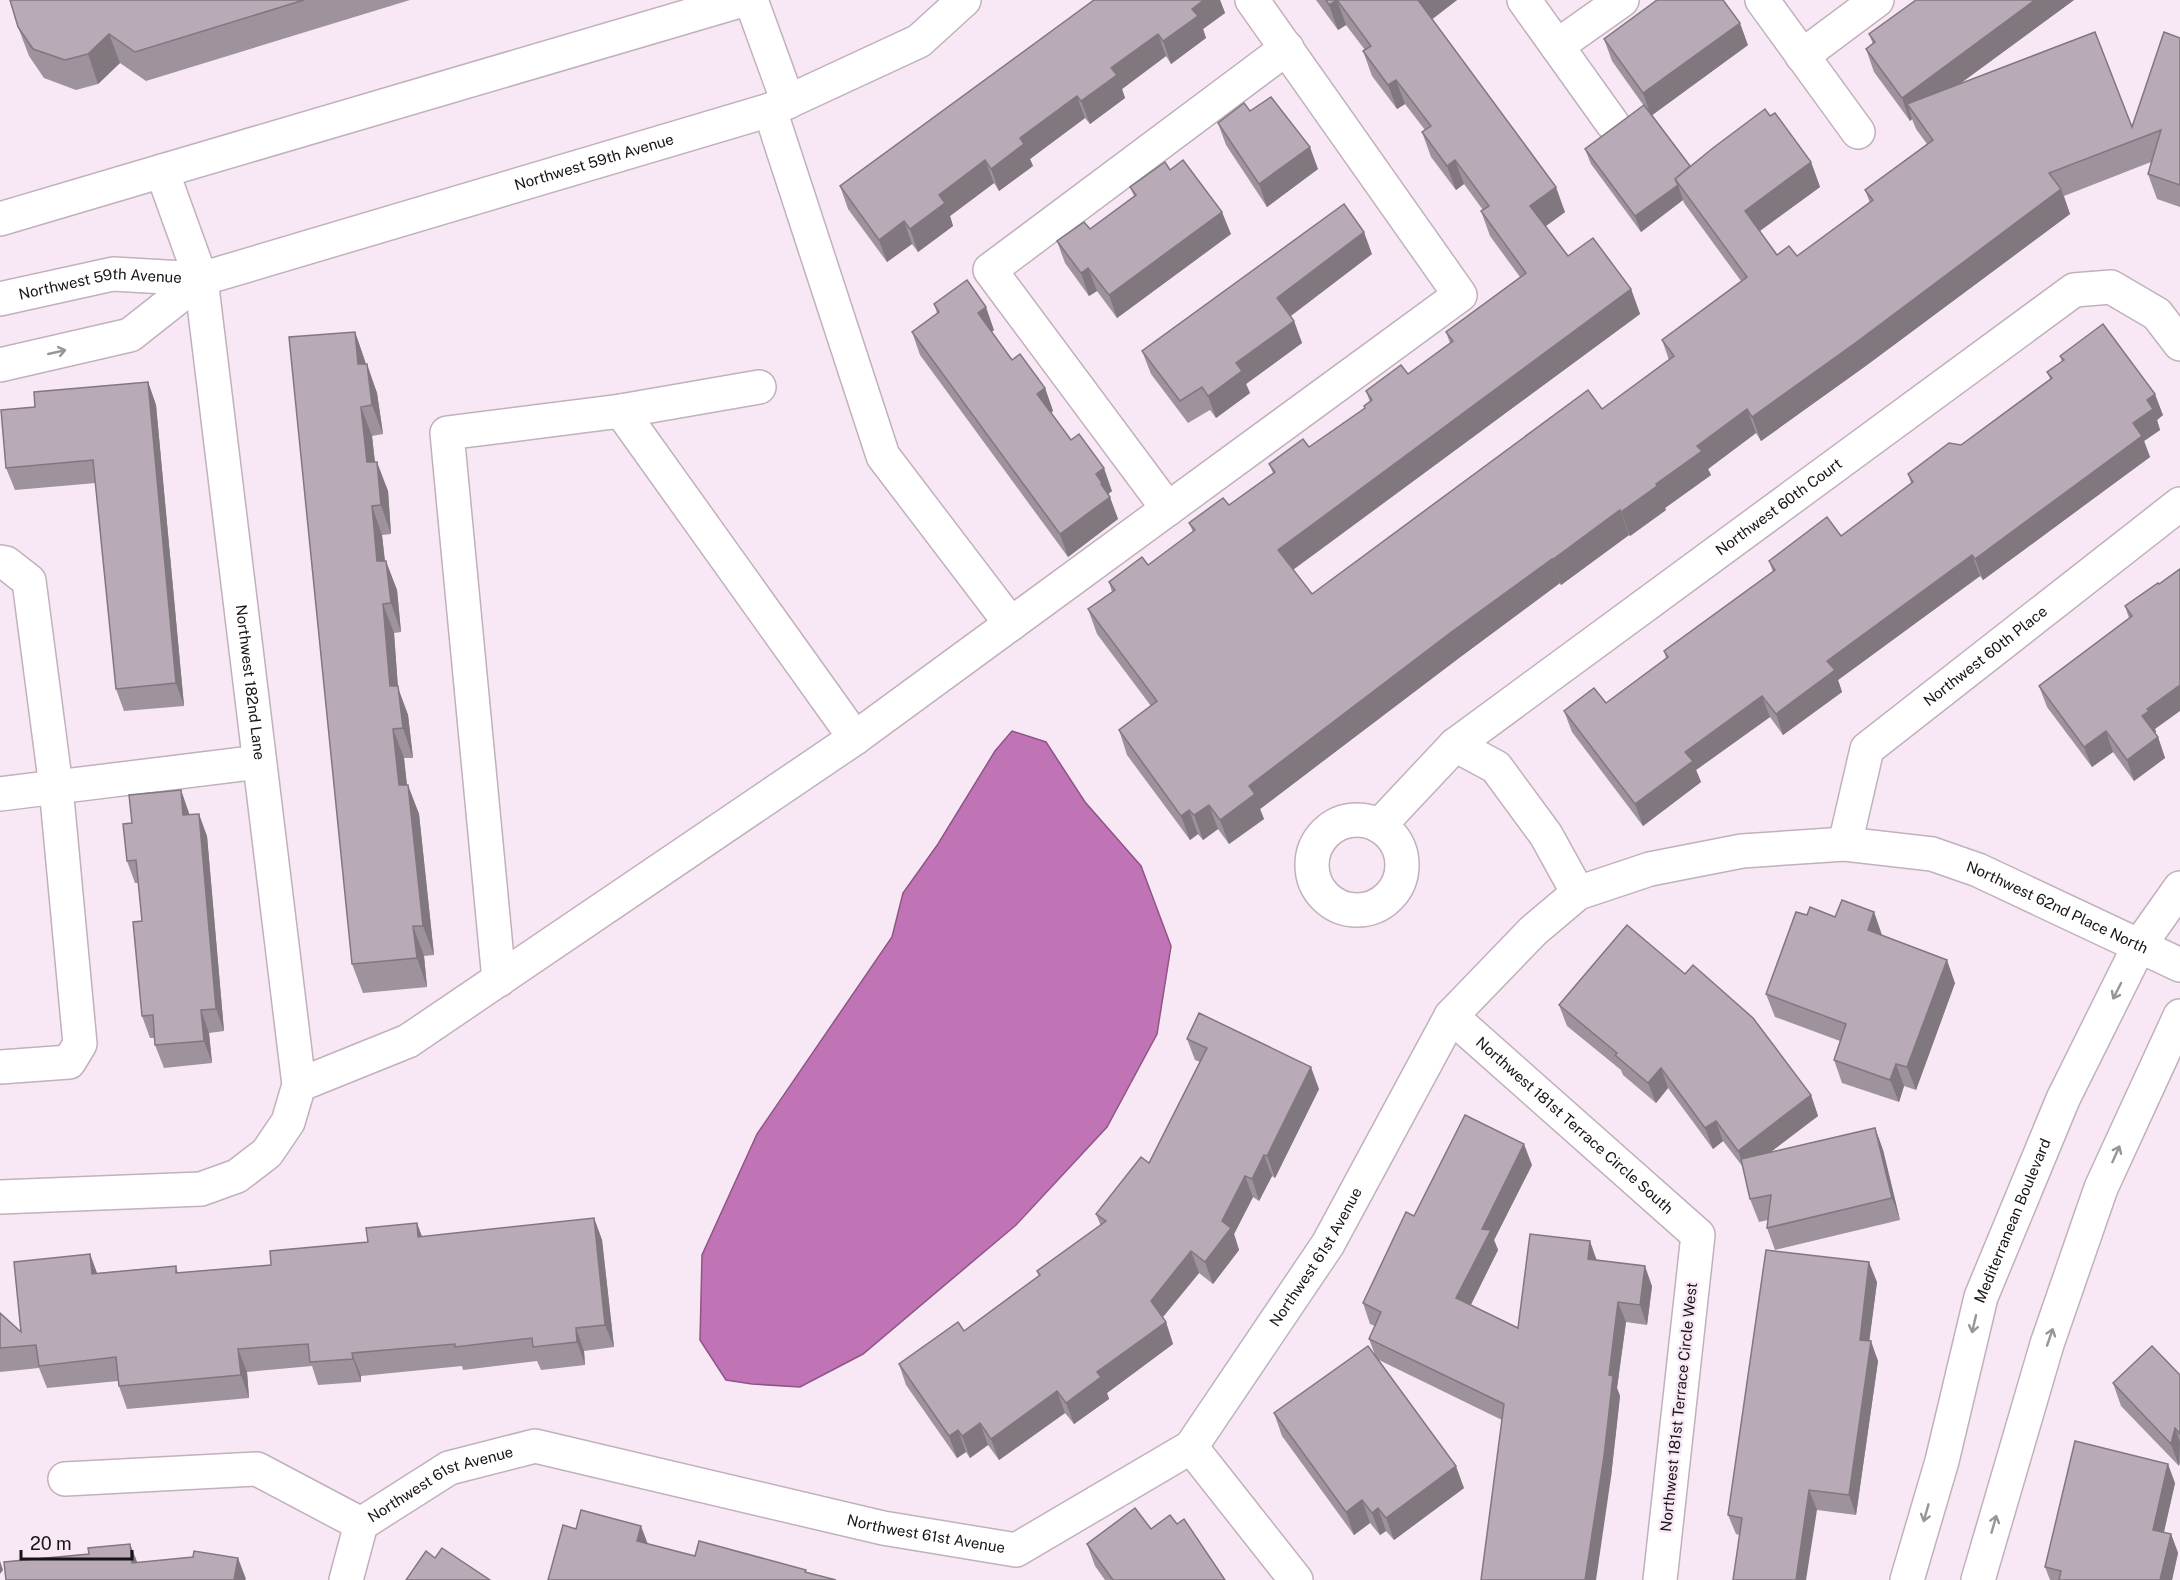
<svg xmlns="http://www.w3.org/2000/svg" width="2180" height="1580" font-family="'Public Sans',sans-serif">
<rect width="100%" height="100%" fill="#f8e8f5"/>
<path fill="#c073b5" stroke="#8e5686" stroke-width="1.5" d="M1012,731L1046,742L1085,802L1141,866L1171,946L1157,1034L1107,1127L1016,1225L863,1354L800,1387L752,1384L726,1380L700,1340L702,1255L757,1134L892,937L903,893L938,844L995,751Z"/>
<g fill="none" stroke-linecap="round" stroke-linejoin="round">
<defs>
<g id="minor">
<path d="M751,0L788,102"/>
<path d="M1524,0L1612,123"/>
<path d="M1762,0L1858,132"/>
<path d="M1557,46L1622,0"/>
<path d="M1802,56L1877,0"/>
<path d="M770,110L883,456L1011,624"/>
<path d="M162,171L743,0"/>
<path id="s1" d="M0,219L162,171L201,279L299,1085"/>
<path id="s2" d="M0,299L113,274L201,279L770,110L919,41L964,0"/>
<path d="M0,365L130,335L201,279"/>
<path d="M621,411L759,387"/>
<path d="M1168,509L990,270L1287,48"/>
<path d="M0,562L6,563L29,581L56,787L80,1044L69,1062L0,1067"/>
<path d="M1455,745L1496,767L1546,835L1578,893"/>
<path d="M0,794L259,762"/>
<circle cx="1357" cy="865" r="45"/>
<path id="s3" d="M1379,826L1455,745L2074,290L2111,287L2157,314L2180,344"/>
<path id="s4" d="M1845,844L1867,749L2180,504"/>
<path d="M499,980L447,433L621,411L855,738"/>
<path id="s5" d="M1451,1016L1698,1235L1660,1580"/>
<path d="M0,1197L201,1189L237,1176L267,1153L288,1122L299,1085L408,1041L855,738L1460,295L1252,0"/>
<path d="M1191,1447L1296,1580"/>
<path d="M65,1479L257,1469L361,1524"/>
<path id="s6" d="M361,1524L449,1468L535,1446L883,1528L1016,1550L1191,1447L1328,1244L1451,1016L1533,931L1578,893L1650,869L1742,851L1845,844L1932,854L1978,870L2180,965"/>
<path d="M346,1580L361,1524"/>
<path id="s7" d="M1907,1580L1942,1461L1981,1297L2063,1099L2139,946L2180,888"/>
<path d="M1978,1580L2047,1344L2101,1188L2180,1016"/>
</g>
</defs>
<use href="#minor" stroke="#c0b1bd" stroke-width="36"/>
<use href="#minor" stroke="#fff" stroke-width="33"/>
</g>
<g fill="#9e929d">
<path d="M10,0H410L146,81L120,63L98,84L76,90L44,78L29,56L18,27Z"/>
<path d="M1094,0H1220L1225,13L1203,29L1206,38L1171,64L1166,56L1122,89L1125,98L1090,124L1085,118L1030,159L1033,166L999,191L994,183L950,216L953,226L918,252L912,244L887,262L848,209L840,186Z"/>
<path d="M1316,0H1457L1432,19L1565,212L1546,226L1568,256L1631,289L1640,314L1293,570L1312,594L1602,409L1669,360L1662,340L1741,281L1684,203L1683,200L1641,232L1591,164L1585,149L1644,106L1612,61L1604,39L1748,45L1652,115L1690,167L1770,116L1811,162L1820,187L1760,231L1777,255L1797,256L1870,203L1865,190L1927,144L1916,129L1912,119L1910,121L1874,72L1866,49L1873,44L1869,34L2074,0L1961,83L2132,127L2180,38V207L2157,199L2148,174L2151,162L2064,196L2070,214L1867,365L1761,441L1756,433L1708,469L1711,475L1665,508L1666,510L1630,536L1629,535L1561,585L1560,583L1459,658L1260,809L1264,819L1229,844L1218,829L1203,840L1198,834L1190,840L1127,755L1119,730L1151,706L1097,634L1088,609L1112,592L1109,582L1148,565L1193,532L1189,523L1229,505L1273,473L1269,464L1309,447L1365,409L1370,402L1366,391L1408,374L1450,343L1446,332L1520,277L1490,236L1481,211L1483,210L1464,184L1456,190L1431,157L1422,132L1425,130L1405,104L1397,109L1372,76L1363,51L1365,50L1346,25L1338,30Z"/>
<path d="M1250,111L1318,169L1267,207L1226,145L1218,123Z"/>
<path d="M1170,170L1231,234L1117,318L1097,291L1089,296L1065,263L1057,241L1090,229L1134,196L1130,187Z"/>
<path d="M1372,254L1291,316L1294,321L1302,343L1246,384L1250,393L1216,418L1210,410L1188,423L1151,374L1142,351Z"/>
<path d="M934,304L994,330L991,332L1012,360L1045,388L1053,411L1051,412L1071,440L1112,491L1108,494L1118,519L1068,557L920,355L912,332L937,313Z"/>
<path d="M355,332L366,364L377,393L383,434L372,436L375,462L388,491L391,534L382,535L385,561L397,590L401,632L394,633L398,688L408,715L413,758H404L407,785L419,814L434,955L424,956L427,987L363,993L352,964Z"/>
<path d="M2060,356L2163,415L2157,420L2160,430L2144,441L2150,457L1983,580L1980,576L1838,680L1842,692L1783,735L1770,717L1696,770L1701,782L1643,826L1572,732L1564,711L1606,703L1666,658L1664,651L1773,572L1769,561L1841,536L1911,483L1908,474L1961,445L2050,379L2047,372L2062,362Z"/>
<path d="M148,382L156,405L184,706L124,711L116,689L96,483L15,490L6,468L35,407Z"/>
<path d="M2158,583L2155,729L2156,732L2155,733L2158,737L2165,758L2134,781L2113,752L2092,767L2047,707L2039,686L2129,618L2125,606Z"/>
<path d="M181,790L189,815L207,836L224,1031L209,1033L212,1063L164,1068L155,1045V1038H150L142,1016V921L138,883H135L127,861L132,823Z"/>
<path d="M1874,912L1882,936L1955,983L1916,1090L1904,1086L1899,1102L1842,1083L1834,1060L1840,1041L1775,1017L1766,994L1807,915L1835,917Z"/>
<path d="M1559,1005L1811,1095L1818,1116L1770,1152L1875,1128L1883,1150L1900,1220L1775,1250L1767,1228L1768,1220L1759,1222L1750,1199L1743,1167L1723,1141L1713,1149L1668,1088L1656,1103L1623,1075L1621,1070L1567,1026Z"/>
<path d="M1187,1039L1319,1089L1275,1178L1272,1176L1259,1201L1253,1197L1234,1234L1239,1250L1213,1284L1199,1273L1162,1318L1166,1322L1173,1344L1107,1393L1109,1399L1074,1424L1065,1413L999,1460L988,1445L970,1458L966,1452L957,1458L906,1385L899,1364L964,1331L1039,1276L1037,1271L1101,1226L1096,1214L1149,1163L1200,1062L1195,1060Z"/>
<path d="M1532,1165L1494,1240L1498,1250L1470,1305L1518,1328L1597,1260L1652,1286L1647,1325L1626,1322L1617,1388L1620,1396L1611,1477L1502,1420L1379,1360L1464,1488L1394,1540L1386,1531L1380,1535L1370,1523L1354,1535L1282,1436L1274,1413L1375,1355L1369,1339L1375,1326L1370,1324L1363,1303L1414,1216Z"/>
<path d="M594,1218L602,1240L614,1347L584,1351L585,1365L541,1370L537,1361L463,1370L462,1366L361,1376V1382L318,1385L312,1366L247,1372L249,1398L127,1409L119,1386L118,1381L47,1388L39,1368L0,1372V1313L21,1332L90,1254L97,1273L176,1266L178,1273L271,1265L368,1242L417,1223L422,1237Z"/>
<path d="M1877,1282L1869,1341L1878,1361L1856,1515L1817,1510L1740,1535L1736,1534L1728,1515Z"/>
<path d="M2180,1375V1463L2179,1466L2121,1406L2113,1383Z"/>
<path d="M2175,1483L2164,1532L2171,1534L2178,1553L2172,1580H2050L2045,1567Z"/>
<path d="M1177,1524L1225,1580H1105L1095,1566L1087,1544L1151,1529Z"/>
</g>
<g fill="#81777f">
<path d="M1204,0H1220L1225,13L1203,29L1206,38L1171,64L1163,41L1192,9Z"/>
<path d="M1337,0L1346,25L1338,30L1329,5Z"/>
<path d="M1417,0H1457L1426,24Z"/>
<path d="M2035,0H2074L1916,116L1907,104L1912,119L1910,121L1902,98Z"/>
<path d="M1740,23L1748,45L1651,116L1643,93Z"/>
<path d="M109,34L120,63L98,84L88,54Z"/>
<path d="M1158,34L1166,56L1122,89L1125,98L1090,124L1081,101L1111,68Z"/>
<path d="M1396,80L1405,104L1397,109L1388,85Z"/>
<path d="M1077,96L1085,118L1030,159L1033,166L999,191L991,169L1020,138Z"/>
<path d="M1310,147L1318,169L1267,207L1259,184Z"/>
<path d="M985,160L994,183L950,216L953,226L918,252L910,229L939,195Z"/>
<path d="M1455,160L1464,184L1456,190L1447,166Z"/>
<path d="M1811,162L1820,187L1754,235L1745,211Z"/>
<path d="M1678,185L1683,200L1641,232L1635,216Z"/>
<path d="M1556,187L1565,212L1539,231L1530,206Z"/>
<path d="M2061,189L2070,214L1867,365L1761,441L1752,417Z"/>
<path d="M1222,212L1231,234L1117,318L1109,295Z"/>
<path d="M904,221L912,244L887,262L879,240Z"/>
<path d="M1364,232L1372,254L1285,320L1277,298Z"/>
<path d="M1088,268L1097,291L1089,296L1081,273Z"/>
<path d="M1631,289L1640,314L1287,574L1278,550Z"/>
<path d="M986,307L994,330L986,336L978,313Z"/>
<path d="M1294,321L1302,343L1246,384L1250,393L1216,418L1208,396L1236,363Z"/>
<path d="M355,332L365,361L369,393L358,364Z"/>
<path d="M367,364L377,393L383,434L372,405Z"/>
<path d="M148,382L156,405L184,706L176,683Z"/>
<path d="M1045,388L1053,411L1046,417L1037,394Z"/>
<path d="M2155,394L2163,415L2157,420L2160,430L2144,441L2150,457L1983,580L1975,559L2133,423L2147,400Z"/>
<path d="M361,407L372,436L378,491L367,462Z"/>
<path d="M1747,409L1756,433L1708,469L1711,475L1665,508L1666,510L1630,536L1621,512L1656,484L1697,446Z"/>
<path d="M377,462L388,491L391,534L381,505Z"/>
<path d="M1104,468L1112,491L1107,495L1110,497L1118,519L1068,557L1060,534L1096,474Z"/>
<path d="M372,506L382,535L388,591L377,561Z"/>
<path d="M1620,510L1629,535L1561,585L1552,560Z"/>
<path d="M1972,555L1980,576L1838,680L1842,692L1783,735L1776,714L1827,661Z"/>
<path d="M1552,559L1560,583L1459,658L1260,809L1264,819L1229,844L1220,820L1249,786L1450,633Z"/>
<path d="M386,561L397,590L401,632L391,603Z"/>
<path d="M383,604L394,633L398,688L408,715L413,758L403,728L390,686Z"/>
<path d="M2180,685V711L2155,729L2156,732L2150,737L2142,716L2147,709Z"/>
<path d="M1762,696L1770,717L1696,770L1701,782L1643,826L1635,804L1685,752Z"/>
<path d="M393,729L404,758L410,815L399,785Z"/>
<path d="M2106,731L2113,752L2092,767L2084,747Z"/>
<path d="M2158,737L2165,758L2134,781L2127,760Z"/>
<path d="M408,785L419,814L434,955L423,926Z"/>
<path d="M181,790L189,813L191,838L183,815Z"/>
<path d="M1209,805L1218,829L1203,840L1194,815Z"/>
<path d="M1189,810L1198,834L1190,840L1181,816Z"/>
<path d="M199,814L207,836L224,1031L216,1009Z"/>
<path d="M1874,912L1882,935L1876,953L1868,930Z"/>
<path d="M413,926L424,956L427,987L417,958Z"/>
<path d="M1947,960L1955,983L1916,1090L1907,1067Z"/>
<path d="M201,1010L209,1033L212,1063L204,1041Z"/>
<path d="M1896,1064L1904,1086L1899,1102L1890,1080Z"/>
<path d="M1311,1067L1319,1089L1275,1178L1267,1156Z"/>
<path d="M1661,1068L1668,1088L1656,1103L1648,1083Z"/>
<path d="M1811,1095L1818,1116L1746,1171L1738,1151Z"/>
<path d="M1716,1121L1723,1141L1713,1149L1705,1128Z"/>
<path d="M1875,1128L1883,1150L1900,1220L1892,1198Z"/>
<path d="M1524,1144L1532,1165L1494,1240L1498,1250L1464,1319L1456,1298L1482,1229Z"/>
<path d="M1264,1155L1272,1176L1259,1201L1252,1179Z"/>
<path d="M1245,1176L1253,1197L1234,1234L1239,1250L1213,1284L1205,1262L1222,1221Z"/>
<path d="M594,1218L602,1240L614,1347L605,1325Z"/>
<path d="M417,1223L425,1245L418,1237Z"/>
<path d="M1590,1241L1597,1261L1588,1259Z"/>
<path d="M1191,1251L1199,1273L1158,1323L1151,1301Z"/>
<path d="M90,1254L98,1276L92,1274Z"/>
<path d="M1869,1262L1877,1282L1867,1359L1860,1340Z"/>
<path d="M1645,1266L1652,1286L1647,1325L1640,1305Z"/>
<path d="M1618,1302L1626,1322L1617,1388L1620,1396L1611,1477L1596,1580H1585Z"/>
<path d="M1166,1322L1173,1344L1107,1393L1109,1399L1074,1424L1066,1403L1097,1372Z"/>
<path d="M576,1328L584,1351L585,1365L577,1342Z"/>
<path d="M1871,1341L1878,1361L1856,1515L1849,1495Z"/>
<path d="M238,1349L247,1372L249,1398L241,1375Z"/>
<path d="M352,1353L361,1376V1382L353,1359Z"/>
<path d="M1057,1391L1065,1413L999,1460L991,1439Z"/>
<path d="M980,1423L988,1445L970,1458L962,1436Z"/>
<path d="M2175,1428L2180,1442L2179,1466L2171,1444Z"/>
<path d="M958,1430L966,1452L957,1458L949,1436Z"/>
<path d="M2168,1464L2175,1483L2160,1549L2153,1530Z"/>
<path d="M1456,1466L1464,1488L1394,1540L1386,1518Z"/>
<path d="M1809,1490L1817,1510L1806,1580H1796Z"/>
<path d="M1362,1500L1370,1523L1354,1535L1346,1512Z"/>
<path d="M1378,1508L1386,1531L1380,1535L1372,1513Z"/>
<path d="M641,1526L649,1547L637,1541Z"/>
<path d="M2171,1534L2178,1553L2172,1580H2160Z"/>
<path d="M130,1544L138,1564L132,1563Z"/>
<path d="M238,1558L246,1579L245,1580H234Z"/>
<path d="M0,1561L3,1570L0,1574Z"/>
</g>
<g fill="#b8aab6" stroke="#81777f" stroke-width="1.5">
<path d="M10,0H304L135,52L109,34L88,54L65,60L33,49L18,27Z"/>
<path d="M1094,0H1204L1192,9L1198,16L1163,41L1158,34L1111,68L1117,75L1081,101L1077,96L1020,138L1024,144L991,169L985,160L939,195L945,203L910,229L904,221L879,240L840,186Z"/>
<path d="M1326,0H1337L1329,5Z"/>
<path d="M1337,0H1418L1556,187L1530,206L1568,256L1593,238L1631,289L1278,550L1312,594L1588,390L1602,409L1674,356L1662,340L1747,277L1675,179L1713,148L1765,109L1770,116L1775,113L1811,162L1745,211L1777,255L1789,246L1797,256L1873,200L1865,190L1933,140L1907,104L2095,32L2132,127L2164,32L2180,38V185L2148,174L2161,130L2049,173L2061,189L1858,341L1752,417L1747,409L1697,446L1702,451L1656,484L1657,486L1621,512L1620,510L1552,560V559L1450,633L1249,786L1255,794L1220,820L1209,805L1194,815L1189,810L1181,816L1119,730L1157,701L1088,609L1115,590L1109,582L1142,557L1148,565L1195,530L1189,523L1223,498L1229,505L1275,472L1269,464L1303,439L1309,447L1365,408L1364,406L1372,400L1366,391L1401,365L1408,374L1453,341L1446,332L1526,273L1481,211L1489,206L1455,160L1447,166L1422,132L1431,126L1396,80L1388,85L1363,51L1371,46Z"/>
<path d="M1657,0H1723L1740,23L1643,93L1604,39Z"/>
<path d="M1916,0H2035L1902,98L1866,49L1875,42L1869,34Z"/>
<path d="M1271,97L1310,147L1259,184L1218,123L1244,103L1250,111Z"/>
<path d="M1644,105L1690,166L1675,179L1678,185L1635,216L1585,149Z"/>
<path d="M1183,160L1222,212L1109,295L1088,268L1081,273L1057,241L1084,222L1090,229L1136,195L1130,187L1165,162L1170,170Z"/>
<path d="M1344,204L1364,232L1277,298L1294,321L1236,363L1242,371L1208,396L1202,387L1180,401L1142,351Z"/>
<path d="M967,280L986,307L978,313L1012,360L1020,354L1045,388L1037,394L1071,440L1079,434L1104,468L1096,474L1102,483L1101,484L1110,497L1060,534L912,332L939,312L934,304Z"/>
<path d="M2103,324L2155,394L2147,400L2153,409L2133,423L2142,436L1975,559L1972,555L1827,661L1835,670L1776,714L1762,696L1685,752L1693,761L1635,804L1564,711L1594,688L1606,703L1668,657L1664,651L1775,570L1769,561L1827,517L1841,536L1913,482L1908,474L1949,443L1961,445L2052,378L2047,372L2064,360L2060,356Z"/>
<path d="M355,332L358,364H367L372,405L361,407L367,462H377L381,505L372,506L377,561H386L391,603L383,604L390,686H398L403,728L393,729L399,785H408L423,926H413L417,958L352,964L289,337Z"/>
<path d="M148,382L176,683L116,689L93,460L6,468L1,410L35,407L34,392Z"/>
<path d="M2180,569V685L2147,709L2149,711L2142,716L2158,737L2127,760L2106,731L2084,747L2039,686L2132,616L2125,606L2158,583L2159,584Z"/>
<path d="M181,790L183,815L199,814L216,1009L201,1010L204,1041L155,1045L153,1015L142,1016L133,922L142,921L136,860L127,861L123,824L132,823L129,795Z"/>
<path d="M1842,900L1874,912L1868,930L1947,960L1907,1067L1896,1064L1890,1080L1834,1060L1846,1024L1766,994L1796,912L1807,915L1810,907L1835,917Z"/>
<path d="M1627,925L1685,974L1693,965L1753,1018L1811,1095L1738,1151L1716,1121L1705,1128L1661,1068L1648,1083L1615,1055L1617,1053L1559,1005Z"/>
<path d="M1199,1013L1311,1067L1267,1156L1264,1155L1252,1179L1245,1176L1222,1221L1231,1228L1205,1262L1191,1251L1151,1301L1166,1322L1097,1372L1101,1377L1066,1403L1057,1391L991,1439L980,1423L962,1436L958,1430L949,1436L899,1364L958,1322L964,1331L1040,1275L1037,1271L1106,1221L1096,1214L1141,1157L1149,1163L1207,1048L1187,1039Z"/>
<path d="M1465,1115L1524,1144L1482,1229L1491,1230L1456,1298L1518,1328L1530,1234L1590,1241L1588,1259L1645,1266L1640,1305L1618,1302L1609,1375L1613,1376L1604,1456L1585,1580H1481L1504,1404L1369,1339L1381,1312L1363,1303L1406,1212L1414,1216Z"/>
<path d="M1875,1128L1892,1198L1767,1228L1771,1195L1750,1199L1741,1159Z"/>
<path d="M594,1218L605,1325L576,1328L577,1342L533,1347L532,1338L455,1347V1344L352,1353L353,1359L310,1362L308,1344L238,1349L241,1375L119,1386L116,1357L39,1366L36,1345L0,1348V1313L21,1332L14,1262L90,1254L92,1274L176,1266V1273L271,1265L270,1251L368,1242L366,1228L417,1223L418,1237Z"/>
<path d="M1766,1250L1869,1262L1860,1340L1871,1341L1849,1495L1809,1490L1796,1580H1733L1742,1518L1728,1515Z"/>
<path d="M1368,1346L1456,1466L1386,1518L1378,1508L1372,1513L1362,1500L1346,1512L1274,1413Z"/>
<path d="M2152,1346L2180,1375V1434L2175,1428L2171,1444L2113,1383Z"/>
<path d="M2075,1441L2168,1464L2153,1530L2171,1534L2160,1580H2059L2061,1571L2045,1567Z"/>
<path d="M1135,1508L1151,1529L1170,1515L1177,1524L1184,1519L1225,1580H1113L1087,1544Z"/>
<path d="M581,1510L641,1526L637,1541L695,1556L699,1541L806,1570L805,1572L836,1580H548L563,1525L576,1529Z"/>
<path d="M130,1544L132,1563L193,1557L194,1551L238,1558L234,1580H6L4,1562L89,1554L88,1548Z"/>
<path d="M442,1548L490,1580H406L426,1551L435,1558Z"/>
</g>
<defs><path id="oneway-shaft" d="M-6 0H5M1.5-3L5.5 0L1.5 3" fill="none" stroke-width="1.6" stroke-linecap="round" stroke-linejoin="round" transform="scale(1.5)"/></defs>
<g stroke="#979597">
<use href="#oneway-shaft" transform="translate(57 352) rotate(-13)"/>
<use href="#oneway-shaft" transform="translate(2117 991) rotate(117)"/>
<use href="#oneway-shaft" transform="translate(2116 1154) rotate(-66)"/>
<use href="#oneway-shaft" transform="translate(1974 1324) rotate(103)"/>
<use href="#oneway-shaft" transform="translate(2050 1337) rotate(-71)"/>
<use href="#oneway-shaft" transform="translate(1926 1513) rotate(106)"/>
<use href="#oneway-shaft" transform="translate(1994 1524) rotate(-74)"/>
</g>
<g text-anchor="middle" stroke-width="5" stroke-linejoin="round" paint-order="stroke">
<g font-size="15" fill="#181317" stroke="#f8e8f5">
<text dy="5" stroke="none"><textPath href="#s2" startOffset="614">Northwest 59th Avenue</textPath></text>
<text dy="5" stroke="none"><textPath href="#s2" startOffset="102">Northwest 59th Avenue</textPath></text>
<text dy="5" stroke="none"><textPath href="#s3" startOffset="513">Northwest 60th Court</textPath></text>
<text dy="5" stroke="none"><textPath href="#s4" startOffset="248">Northwest 60th Place</textPath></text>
<text dy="5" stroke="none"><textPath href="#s1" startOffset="690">Northwest 182nd Lane</textPath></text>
<text dy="5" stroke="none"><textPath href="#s6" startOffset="2066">Northwest 62nd Place North</textPath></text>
<text dy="5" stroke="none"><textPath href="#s5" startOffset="165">Northwest 181st Terrace Circle South</textPath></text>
<text dy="5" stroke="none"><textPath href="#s7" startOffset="375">Mediterranean Boulevard</textPath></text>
<text dy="5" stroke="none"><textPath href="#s6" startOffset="1116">Northwest 61st Avenue</textPath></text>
<text transform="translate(1679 1407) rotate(-84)" y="5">Northwest 181st Terrace Circle West</text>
<text dy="5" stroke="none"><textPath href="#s6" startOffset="90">Northwest 61st Avenue</textPath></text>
<text dy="5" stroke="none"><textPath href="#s6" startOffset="594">Northwest 61st Avenue</textPath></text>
</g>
</g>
<path d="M21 1550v9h111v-9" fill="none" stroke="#181317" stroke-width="3"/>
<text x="30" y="1550" font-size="18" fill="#181317" stroke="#f8e8f5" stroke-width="4.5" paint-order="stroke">20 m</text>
</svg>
